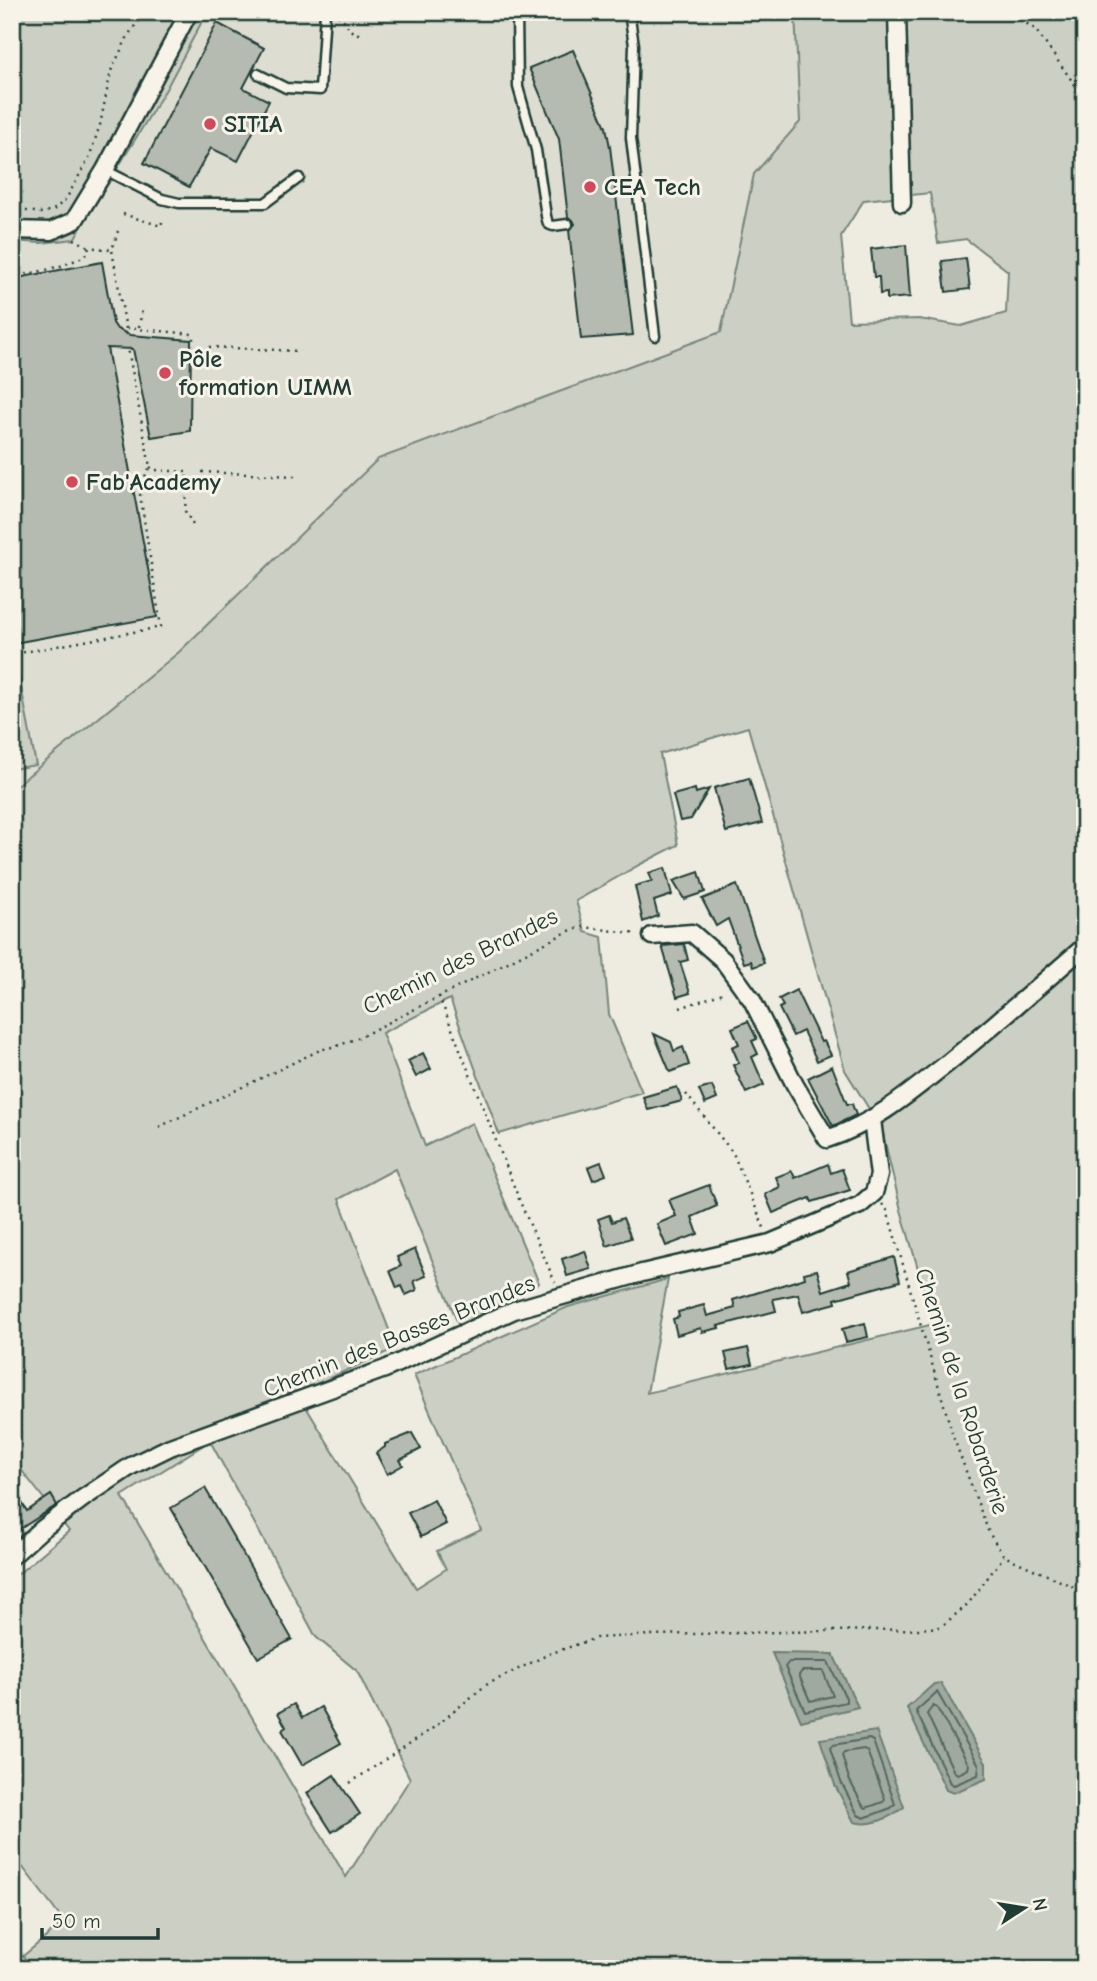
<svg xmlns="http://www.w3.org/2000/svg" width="1097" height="1981" font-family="'Comic Neue',sans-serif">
<rect width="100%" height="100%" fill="#eeece1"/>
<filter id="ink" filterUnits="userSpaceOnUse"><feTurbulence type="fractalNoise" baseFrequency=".0143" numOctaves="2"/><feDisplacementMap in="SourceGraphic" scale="14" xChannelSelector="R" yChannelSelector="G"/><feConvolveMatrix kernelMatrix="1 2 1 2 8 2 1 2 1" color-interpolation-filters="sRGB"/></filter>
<g filter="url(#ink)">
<path fill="#ddddd2" d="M207,12H795L800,122L754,174L721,332L378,459L179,652L12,789V241L41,243L75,239L166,89Z"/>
<g fill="#cccfc4" stroke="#76867c" stroke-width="2" fill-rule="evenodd">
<path d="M12,12H207L166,89L74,239L41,243L12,241Z"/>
<path d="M795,12H1085V1969H32L23,1956L64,1922L12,1853V1579L69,1531L12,1458V789L179,652L378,459L721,332L754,174L800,122ZM930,193L938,243L966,239L1008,271L1006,313L961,326L919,319L849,321L841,236L864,200ZM748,727L845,1070L882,1130L901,1210L934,1324L647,1393L668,1279L568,1307L414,1375L481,1530L437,1551L446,1569L416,1588L306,1407L299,1392L396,1348L339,1199L395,1169L459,1326L539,1283L472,1123L425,1146L382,1033L450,999L499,1134L642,1092L609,1014L602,937L585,932L576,901L639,865L678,845L660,754ZM210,1441L316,1637L357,1671L410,1779L346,1877L122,1496Z"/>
<path d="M19,676L36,765L12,769V678Z"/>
</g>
<g fill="#9fa99f" stroke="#6c7e74" stroke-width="2">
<path d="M772,1653L833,1654L858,1707L801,1721Z"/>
<path d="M941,1683L986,1763V1779L953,1793L946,1790L907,1708L934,1684Z"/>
<path d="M876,1731L904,1807C890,1818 871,1827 854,1822L835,1785L820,1739Z"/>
</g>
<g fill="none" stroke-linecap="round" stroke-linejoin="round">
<g stroke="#52685f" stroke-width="2">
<path d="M789,1662H828L846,1698V1702L805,1711L785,1667Z"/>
<path d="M802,1671H823L833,1696L810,1701L799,1675Z"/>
<path d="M937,1692L979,1765L978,1775L954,1785L950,1783L916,1711Z"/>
<path d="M933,1706L937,1708L969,1765L968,1769L958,1774L954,1772L927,1714Z"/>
<path d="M869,1739L873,1741L895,1804L891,1808L864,1818L858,1815L841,1782L830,1748L833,1745Z"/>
<path d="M864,1749L867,1751L885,1799L883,1802L866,1808L863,1806L849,1779L842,1755L844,1752Z"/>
</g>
</g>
<g fill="#b5bbb0" stroke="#1f3d34" stroke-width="2">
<path d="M217,23L264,48L243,88L269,101L238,161L211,148L189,187L144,163Z"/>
<path d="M573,50L606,127L610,147L633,335L581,339L569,230L575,224L573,220L568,217L559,139L529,68Z"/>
<path d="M906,245L910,297L887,299V293L880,294L879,277H874L871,249Z"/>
<path d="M966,258L970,289L946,292L942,261Z"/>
<path d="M102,262L113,323L117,329L130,335L191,340L190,431L151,437L133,349L107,348L157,617L14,643L12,279Z"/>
<path d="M749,778L762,823L726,832L714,788Z"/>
<path d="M695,789L696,793L709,789L691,819L680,821L673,795Z"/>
<path d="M665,868L672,895L654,901L658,916L643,922L635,886L652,881L649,873Z"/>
<path d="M699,872L705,892L684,899L673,881Z"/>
<path d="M737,885L764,963L753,967L751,961L744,963L728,919L716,926L702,899Z"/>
<path d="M684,944L688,960L680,962L690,993L677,997L662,946Z"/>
<path d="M796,990L821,1042L824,1041L831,1055L817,1061L803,1031L793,1036L779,1008L783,1006L779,999Z"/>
<path d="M748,1021L757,1039L752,1041L758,1054L752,1057L764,1085L746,1093L733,1065L739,1063L732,1047L739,1044L732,1028Z"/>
<path d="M654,1034L671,1042L674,1051L683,1047L689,1065L670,1072Z"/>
<path d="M423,1053L431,1069L416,1077L408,1061Z"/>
<path d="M832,1066L847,1104H852L856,1115L833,1126L808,1078Z"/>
<path d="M712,1086L717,1099L705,1104L699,1090Z"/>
<path d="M677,1087L682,1101L648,1110L643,1097Z"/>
<path d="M601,1162L606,1175L593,1180L588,1167Z"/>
<path d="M828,1164L831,1173L842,1169L850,1190L812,1202L810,1198L773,1213L765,1194L780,1187L776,1177L792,1171L795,1178Z"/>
<path d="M709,1185L717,1206L692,1217L698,1234L666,1246L657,1224L676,1216L669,1200Z"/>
<path d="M609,1215L612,1222L623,1218L631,1238L607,1246L598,1219Z"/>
<path d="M415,1249L426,1276L414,1281L417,1290L406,1295L402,1286L397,1288L390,1271L401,1266L397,1257Z"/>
<path d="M585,1251L591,1269L567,1276L562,1259Z"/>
<path d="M894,1257L900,1281L835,1299L836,1303L803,1312L798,1294L773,1299L776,1311L718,1326L719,1328L702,1332L701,1328L677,1335L673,1319L679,1317L678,1312L704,1305L707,1316L735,1308L733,1300L805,1278L804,1273L817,1270L823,1291L851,1282L848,1271Z"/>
<path d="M865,1323L868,1337L846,1342L842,1329Z"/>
<path d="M748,1348L752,1364L729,1369L725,1353Z"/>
<path d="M412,1433L421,1449L400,1460L403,1465L387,1474L376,1453L385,1447V1444Z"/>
<path d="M12,1487L27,1511L51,1495L57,1505L20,1529L12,1514Z"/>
<path d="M205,1488L292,1639L258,1658L171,1508Z"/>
<path d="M434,1500L446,1524L421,1537L408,1513Z"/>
<path d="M294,1704L302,1718L321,1707L341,1743L302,1765L282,1730L286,1727L278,1713Z"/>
<path d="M334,1775L360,1814L332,1832L307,1793Z"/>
</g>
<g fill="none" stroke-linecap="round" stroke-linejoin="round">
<defs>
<g id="lane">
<path d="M517,12L518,87L536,150L546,216L548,224L553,226L568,224"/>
<path d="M629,12L634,45L631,138L655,336"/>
<path d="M474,13V12"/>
<path d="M258,74L286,88L320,90L325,12"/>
<path d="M105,170L162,199L179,203H265L299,178"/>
</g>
<g id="street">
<path d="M897,12L902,203"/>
<path d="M12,230L51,231L74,221L105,170L189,12"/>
<path d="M652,936L692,933L723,960L752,1000L795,1085L827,1139C874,1124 911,1092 949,1062C996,1024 1040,985 1085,946"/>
<path d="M12,1556L41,1530L82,1499L131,1466L170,1447L385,1369L514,1310L642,1273L770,1243L860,1205L874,1193L879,1175L872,1120"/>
</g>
</defs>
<use href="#lane" stroke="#1f3d34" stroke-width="13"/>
<use href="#street" stroke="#1f3d34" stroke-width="21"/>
<g stroke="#1f3d34" stroke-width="2.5" stroke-dasharray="2 5" stroke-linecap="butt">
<path d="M1009,12L1035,29L1075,85L1085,91"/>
<path d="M338,15L346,22L349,30L363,36"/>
<path d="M12,209L42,213L55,209L66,199L89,158L100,125L111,71L129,34L145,12"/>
<path d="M123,214L161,226L162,222"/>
<path d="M118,231L112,250L127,335"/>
<path d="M74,239L89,247"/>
<path d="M12,277C38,272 62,268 86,255L89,247L112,250"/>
<path d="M139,327L142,310"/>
<path d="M127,328L193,334V345"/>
<path d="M209,347L300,351"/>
<path d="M150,467L154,470L187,472L185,511L193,525"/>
<path d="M202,472L295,476"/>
<path d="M12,660L19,653L161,627L139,488L150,467L128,349"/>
<path d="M439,996L521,1204L555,1282"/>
<path d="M680,1008L726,992"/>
<path d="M686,1094L733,1153L765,1230"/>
<path d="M159,1127L320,1050L340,1045L360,1037L569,931L583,927L638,934"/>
<path d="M882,1204L887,1210L954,1439L989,1533L1004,1556L1085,1592"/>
<path d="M350,1783L436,1726L486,1685L549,1654L596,1638L651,1635L918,1629L941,1627L968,1604L1004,1556"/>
</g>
<use href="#lane" stroke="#f7f3e8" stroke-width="8"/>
<use href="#street" stroke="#f7f3e8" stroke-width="16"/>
</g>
</g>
<g fill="#d1495b" stroke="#f7f3e8" stroke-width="2.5">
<circle cx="210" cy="124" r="7"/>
<circle cx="590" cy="187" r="7"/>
<circle cx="165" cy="373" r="7"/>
<circle cx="72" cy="482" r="7"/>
</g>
<g text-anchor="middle" stroke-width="6" stroke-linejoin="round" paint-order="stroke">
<g font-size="24" font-weight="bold" fill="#1f3d34" stroke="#f7f3e8" text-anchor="start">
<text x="224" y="132">SITIA</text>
<text x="604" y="195">CEA Tech</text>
<text x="179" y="367">Pôle<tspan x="179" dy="28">formation UIMM</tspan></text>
<text x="86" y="490">Fab'Academy</text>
</g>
<g font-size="24" fill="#1f3d34" stroke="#f7f3e8">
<text transform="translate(460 961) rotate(-26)" y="8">Chemin des Brandes</text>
<text transform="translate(399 1336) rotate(-22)" y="8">Chemin des Basses Brandes</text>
<text transform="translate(962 1391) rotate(72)" y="8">Chemin de la Robarderie</text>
</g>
</g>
<rect width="1097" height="1981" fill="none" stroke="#f7f3e8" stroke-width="42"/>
<rect x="21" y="21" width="1055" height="1939" fill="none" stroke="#1f3d34" stroke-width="2.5" filter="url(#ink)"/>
<g transform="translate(1024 1908) rotate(78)" stroke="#f7f3e8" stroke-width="5" paint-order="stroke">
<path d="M0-5L12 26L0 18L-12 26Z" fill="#1f3d34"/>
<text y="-10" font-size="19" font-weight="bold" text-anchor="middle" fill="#1f3d34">N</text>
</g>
<path d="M42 1928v10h116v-10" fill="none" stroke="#1f3d34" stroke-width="3.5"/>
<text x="52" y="1928" font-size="21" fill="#1f3d34" stroke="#f7f3e8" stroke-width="5" paint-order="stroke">50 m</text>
</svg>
